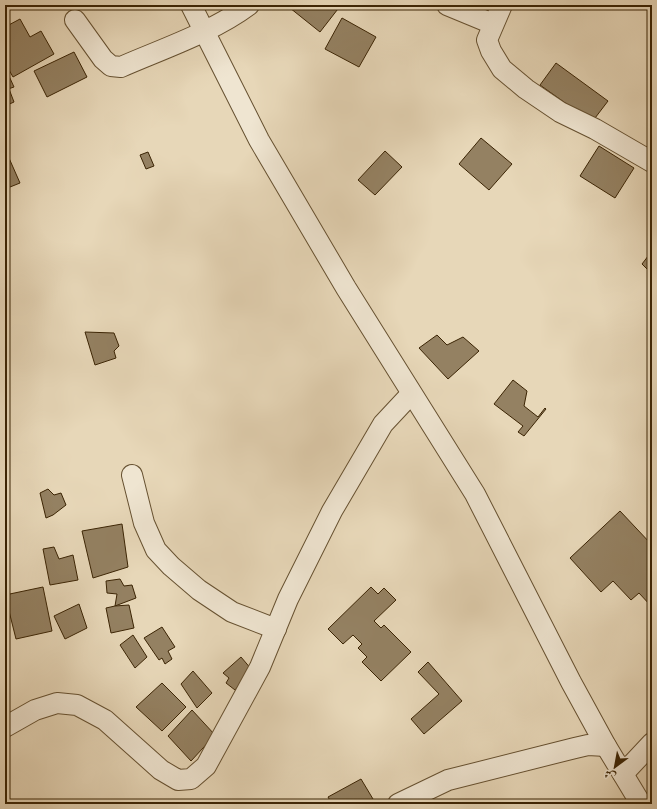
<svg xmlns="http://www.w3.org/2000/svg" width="657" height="809" font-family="'IM FELL English',Amiri,serif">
<rect width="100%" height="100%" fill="#e7d7b8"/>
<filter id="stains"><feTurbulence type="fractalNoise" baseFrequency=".005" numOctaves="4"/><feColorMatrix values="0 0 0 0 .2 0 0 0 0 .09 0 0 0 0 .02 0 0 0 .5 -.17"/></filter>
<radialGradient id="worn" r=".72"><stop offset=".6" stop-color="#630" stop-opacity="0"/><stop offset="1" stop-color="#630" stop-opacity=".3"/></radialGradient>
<g fill="#948162" stroke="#3b2404">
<path d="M292,5H341L320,32L290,8Z"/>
<path d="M342,18L376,37L359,67L325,49Z"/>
<path d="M20,19L30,37L41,31L54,54L13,77L5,63V27Z"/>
<path d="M74,52L87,77L47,97L34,71Z"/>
<path d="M556,63L608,101L592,122L540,85Z"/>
<path d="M9,76L14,87L5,90V78Z"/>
<path d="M9,89L14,102L5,106V91Z"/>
<path d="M481,138L512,164L489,190L459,164Z"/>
<path d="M599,146L634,168L615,198L580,176Z"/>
<path d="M5,149L20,183L5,189Z"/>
<path d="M385,151L402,167L375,195L358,180Z"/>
<path d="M148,152L154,166L146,169L140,155Z"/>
<path d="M652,251V274L642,264Z"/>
<path d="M85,332L114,333L119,346L114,351L116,358L95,365Z"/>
<path d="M437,335L447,345L463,337L479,351L448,379L419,348Z"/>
<path d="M513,380L527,391L524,406L538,417L545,408L546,409L524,436L518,432L523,426L494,404Z"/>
<path d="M48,489L54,495L61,493L66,505L53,515L46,518L40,493Z"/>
<path d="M620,511L652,545V605L651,606L639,593L631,600L613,581L601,592L570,558Z"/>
<path d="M122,524L128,567L93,578L82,531Z"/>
<path d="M54,547L59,559L73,555L78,580L50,585L43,549Z"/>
<path d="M120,579L124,586L132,585L136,598L115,606L117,594L107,593L106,581Z"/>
<path d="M43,587L52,631L16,639L5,595Z"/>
<path d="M371,587L378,594L384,588L396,600L374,621L381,628L384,625L411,652L381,681L362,662L367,657L358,648L362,644L353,635L343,644L328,629Z"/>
<path d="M79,604L87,628L65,639L54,616Z"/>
<path d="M129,605L134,628L111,633L106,608L115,606Z"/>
<path d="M162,627L175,647L168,651L172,659L165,664L162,658L159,660L144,638Z"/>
<path d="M133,635L147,657L135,668L120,645Z"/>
<path d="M241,657L252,670L235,690L226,683L229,678L223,673Z"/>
<path d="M428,662L462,701L424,734L411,719L439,694L418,672Z"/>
<path d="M193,671L212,693L197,708L181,684Z"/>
<path d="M162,683L186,707L162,731L136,707Z"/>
<path d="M192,710L215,735L191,761L168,736Z"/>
<path d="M361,779L376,804H332L328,797Z"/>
<path d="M144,801H153L154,804H127Z"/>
</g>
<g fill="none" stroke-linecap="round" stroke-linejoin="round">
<defs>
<g id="minor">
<path d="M191,5L259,140L346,288L475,494L571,682L606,746L641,804"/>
<path d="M447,5L493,24"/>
<path d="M502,5L487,40L491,51L502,69L526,89L560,112L595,129L652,162"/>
<path d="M75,20L103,59L111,66L121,67C162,49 213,32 249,5"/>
<path d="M132,475L144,523L156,550L171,566L199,590L232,612L276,629"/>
<path d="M5,727L35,710L57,703L77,705L105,720L161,770L178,780L191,779L206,766L260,667L288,599L332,511L383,424L411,394"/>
<path d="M623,774L652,743"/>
<path d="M398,804L448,780L575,748L588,745L606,746"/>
</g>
</defs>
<use href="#minor" stroke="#665131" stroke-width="22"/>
<use href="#minor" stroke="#efe5d1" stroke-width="20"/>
</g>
<rect width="657" height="809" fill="none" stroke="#e7d7b8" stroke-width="20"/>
<rect x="6" y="6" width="645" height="797" fill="none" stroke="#3b2404" stroke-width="2"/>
<rect x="10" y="10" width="637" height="789" fill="none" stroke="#3b2404"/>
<g transform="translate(615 767) rotate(212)" stroke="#efe5d1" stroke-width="3" paint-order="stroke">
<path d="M0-3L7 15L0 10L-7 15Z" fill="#3b2404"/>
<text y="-6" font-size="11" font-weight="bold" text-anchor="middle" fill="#3b2404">ش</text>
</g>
<rect width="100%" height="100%" filter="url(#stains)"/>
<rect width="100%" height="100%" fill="url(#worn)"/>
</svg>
